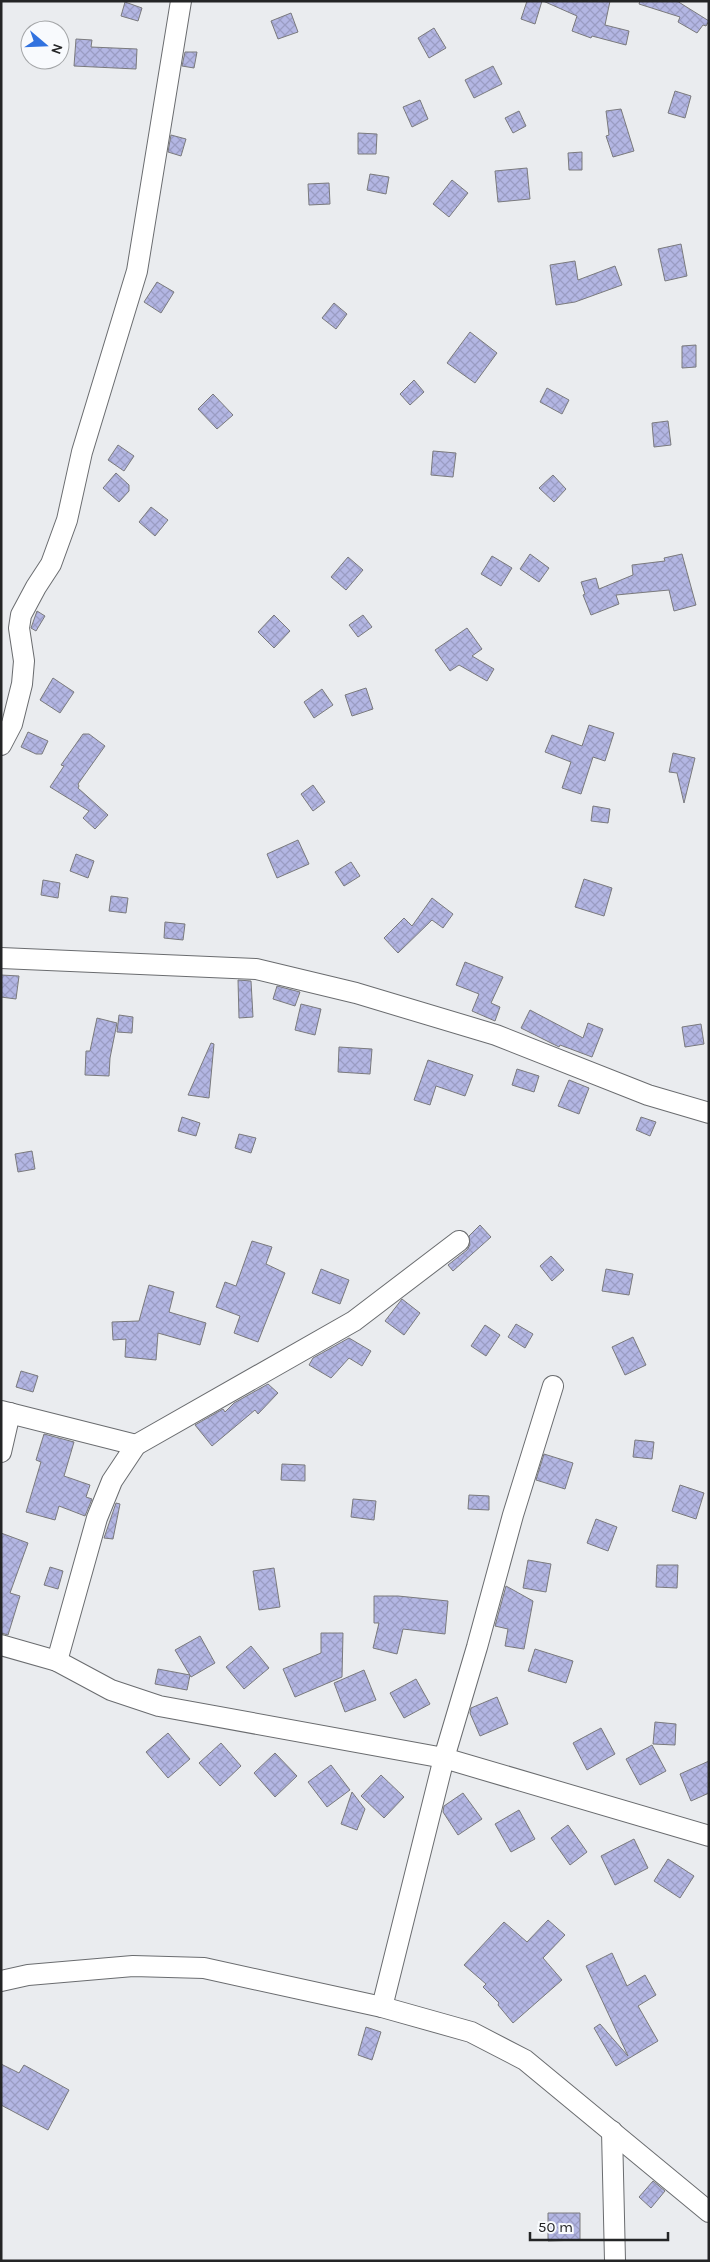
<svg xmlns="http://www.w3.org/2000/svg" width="710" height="2262" font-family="Karla,sans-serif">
<defs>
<pattern id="building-cross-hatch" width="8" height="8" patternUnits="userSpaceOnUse" patternTransform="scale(1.25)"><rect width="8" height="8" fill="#b3b6e3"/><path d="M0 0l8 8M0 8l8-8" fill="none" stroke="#9a9cc3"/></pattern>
</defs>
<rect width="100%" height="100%" fill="#eaecef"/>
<g fill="url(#building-cross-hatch)" stroke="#7a7a7d">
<path d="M527,1H542L535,24L521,19Z"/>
<path d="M543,1H610L605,25L629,31L626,45L592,36L591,38L572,31L577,16Z"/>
<path d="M640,1H677L709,21L706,26L703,25L697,33L678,22L680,17L639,4Z"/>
<path d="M125,2L142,8L138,21L121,16Z"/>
<path d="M291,13L298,32L278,39L271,21Z"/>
<path d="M434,28L446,48L429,58L418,38Z"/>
<path d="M76,39L92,40L91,47L137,49L136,69L74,66Z"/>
<path d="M185,52H197L194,68L182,66Z"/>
<path d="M493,66L502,84L474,98L465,80Z"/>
<path d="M675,91L691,96L685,118L668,113Z"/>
<path d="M420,100L428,119L412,127L403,107Z"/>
<path d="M621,109L634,151L613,157L606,136L609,135L606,111Z"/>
<path d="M519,111L526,126L513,133L505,118Z"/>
<path d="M358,133L377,134L376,154H358Z"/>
<path d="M171,135L186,139L181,156L168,152Z"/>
<path d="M582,152V170H569L568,153Z"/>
<path d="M527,168L530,199L498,202L495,171Z"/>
<path d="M370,174L389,177L386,194L367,190Z"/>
<path d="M452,180L468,193L449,217L433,204Z"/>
<path d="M329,183L330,204L309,205L308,184Z"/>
<path d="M681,244L687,276L665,281L658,249Z"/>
<path d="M575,261L578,280L615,266L622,285L575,302L556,305L550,265Z"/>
<path d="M157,282L174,292L161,313L144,302Z"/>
<path d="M334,303L347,314L336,329L322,318Z"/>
<path d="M470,332L497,353L475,383L447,363Z"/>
<path d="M696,345V367L682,368V346Z"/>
<path d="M414,380L424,392L410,405L400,394Z"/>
<path d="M547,388L569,400L562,414L540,402Z"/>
<path d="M213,394L233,415L217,429L198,409Z"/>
<path d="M668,421L671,445L654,447L652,423Z"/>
<path d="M118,445L134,456L124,471L108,460Z"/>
<path d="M433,451L456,453L453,477L431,475Z"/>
<path d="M116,473L129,485V491L119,502L103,488Z"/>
<path d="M553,475L566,489L554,502L539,488Z"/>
<path d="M151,507L168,520L155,536L139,522Z"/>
<path d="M530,554L549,568L539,582L520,569Z"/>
<path d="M682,554L696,605L674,611L669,590L616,595L619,604L591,615L583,595L585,594L581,582L596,578L599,589L633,575L632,565L665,561L664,558Z"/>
<path d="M492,556L512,568L501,586L481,574Z"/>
<path d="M348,557L363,570L346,590L331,577Z"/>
<path d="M37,611L45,616L36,631L31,628Z"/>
<path d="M274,615L290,631L274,648L258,632Z"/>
<path d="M363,615L372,627L358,637L349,625Z"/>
<path d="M467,628L482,649L472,656L494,669L487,681L459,665L450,671L435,650Z"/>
<path d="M53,678L74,692L60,713L40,700Z"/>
<path d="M366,688L373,709L352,716L345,695Z"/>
<path d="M322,689L333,705L314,718L304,702Z"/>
<path d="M589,725L614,733L605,761L593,757L581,794L562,788L571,762L545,752L552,735L582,746Z"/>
<path d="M28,732L48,741L42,754H36L21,747Z"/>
<path d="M83,734H89L105,746L78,784L79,786L78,788L108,815L95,829L83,818L89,811L50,787L64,766L61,765Z"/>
<path d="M673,753L695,758L684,803L677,773L669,772Z"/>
<path d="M313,785L325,802L313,811L301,794Z"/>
<path d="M593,806L610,809L608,823L591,821Z"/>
<path d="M298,840L309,864L277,878L267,854Z"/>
<path d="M76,854L94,861L88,878L70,871Z"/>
<path d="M351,862L360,876L344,886L335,872Z"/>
<path d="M584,879L612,888L604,916L575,907Z"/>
<path d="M43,880L60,883L58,898L41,895Z"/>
<path d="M111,896L128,898L126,913L109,911Z"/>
<path d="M432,898L453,914L443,928L432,920L398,953L384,938L404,918L412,926Z"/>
<path d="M165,922L185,924L183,940L164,938Z"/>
<path d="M465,962L503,977L491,1003L500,1007L495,1021L472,1011L479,994L456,985Z"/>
<path d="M1,975L19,976L16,999L1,997Z"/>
<path d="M238,980L251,981L253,1017L239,1018Z"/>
<path d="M277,986L300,992L295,1006L273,999Z"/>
<path d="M301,1004L321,1009L315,1035L295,1030Z"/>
<path d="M530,1010L583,1038L588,1023L603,1029L592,1057L560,1045L559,1047L521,1028Z"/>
<path d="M119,1015L133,1017L132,1033L117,1032Z"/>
<path d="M97,1018L117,1023L110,1058L109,1076L85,1075L86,1051H90Z"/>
<path d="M701,1024L704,1044L685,1047L682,1027Z"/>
<path d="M211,1043L214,1044L209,1098L188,1095Z"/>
<path d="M339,1047L372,1049L370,1074L338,1072Z"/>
<path d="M428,1060L473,1075L465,1096L436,1086L430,1105L414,1100Z"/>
<path d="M517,1069L539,1076L534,1092L512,1085Z"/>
<path d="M569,1080L589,1088L579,1114L558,1106Z"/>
<path d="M182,1117L200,1123L196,1136L178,1131Z"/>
<path d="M641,1117L656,1122L650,1136L636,1130Z"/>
<path d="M239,1134L256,1138L251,1153L235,1148Z"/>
<path d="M32,1151L35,1169L18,1172L15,1154Z"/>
<path d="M480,1225L491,1237L453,1271L448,1265L467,1250L470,1245L469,1236Z"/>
<path d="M252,1241L272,1247L266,1264L285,1273L258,1342L234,1333L240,1316L216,1307L225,1282L236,1286Z"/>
<path d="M551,1256L564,1270L552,1281L540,1266Z"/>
<path d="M321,1269L349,1280L340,1304L312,1293Z"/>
<path d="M606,1269L633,1274L629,1295L602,1291Z"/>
<path d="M149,1285L174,1292L169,1312L206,1323L200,1345L158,1333L156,1360L125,1357L126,1339L113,1340L112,1322L139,1321Z"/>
<path d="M402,1299L420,1313L404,1335L385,1321Z"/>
<path d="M516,1324L533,1334L525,1348L508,1337Z"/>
<path d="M485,1325L500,1335L486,1356L471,1346Z"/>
<path d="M633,1337L646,1365L625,1375L612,1347Z"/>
<path d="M349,1338L371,1351L362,1366L349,1358L331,1378L309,1365L313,1358Z"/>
<path d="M21,1371L38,1376L33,1392L16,1387Z"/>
<path d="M268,1384L278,1393L258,1414L255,1410L212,1446L195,1425L223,1409L225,1412L234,1403Z"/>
<path d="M44,1434L74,1442L64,1476L90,1485L86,1497L92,1499L85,1516L59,1506L55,1520L26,1512L41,1462L36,1460Z"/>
<path d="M635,1440L654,1442L652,1459L633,1457Z"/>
<path d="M544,1454L573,1463L565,1489L536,1480Z"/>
<path d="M282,1464L305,1465V1481L281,1480Z"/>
<path d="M680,1485L704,1493L696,1519L672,1511Z"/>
<path d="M469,1495L489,1496V1510L468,1509Z"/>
<path d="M353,1499L376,1501L374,1520L351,1517Z"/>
<path d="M116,1503L120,1504L113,1539L104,1538Z"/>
<path d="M596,1519L617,1527L608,1551L587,1543Z"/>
<path d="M1,1533L28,1543L10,1593L20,1596L8,1635L1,1633Z"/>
<path d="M528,1560L551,1564L546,1592L523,1588Z"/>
<path d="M657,1565H678L677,1588L656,1587Z"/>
<path d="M50,1567L63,1571L58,1589L44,1585Z"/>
<path d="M274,1568L280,1607L259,1610L253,1571Z"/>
<path d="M506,1586L533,1601L524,1649L505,1646L508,1629L495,1626Z"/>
<path d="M374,1596H398L448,1601L445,1634L403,1629L397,1654L373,1648L379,1623H374Z"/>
<path d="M321,1633H343L342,1677L295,1697L283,1669L321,1653Z"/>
<path d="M200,1636L215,1663L191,1677L175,1650Z"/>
<path d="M251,1646L269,1668L244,1689L226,1667Z"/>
<path d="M535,1649L573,1661L566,1683L528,1671Z"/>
<path d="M158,1669L190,1675L187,1690L155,1684Z"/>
<path d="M364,1670L376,1700L345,1712L334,1683Z"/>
<path d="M416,1679L430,1704L404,1718L390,1693Z"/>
<path d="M497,1697L508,1724L480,1736L470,1713L471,1708Z"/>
<path d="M655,1722L676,1724L675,1745L653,1744Z"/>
<path d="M601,1728L615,1754L587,1770L573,1743Z"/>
<path d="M168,1733L190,1759L168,1778L146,1752Z"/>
<path d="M221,1743L241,1766L220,1786L199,1763Z"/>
<path d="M652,1745L666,1771L640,1785L626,1759Z"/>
<path d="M275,1753L297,1776L275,1797L254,1773Z"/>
<path d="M709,1761V1793L691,1801L680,1774Z"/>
<path d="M331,1765L350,1790L327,1807L308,1782Z"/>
<path d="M381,1775L404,1797L384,1818L361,1796Z"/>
<path d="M352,1792L365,1809L357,1830L341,1824Z"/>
<path d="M463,1793L482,1819L458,1835L443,1812L444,1806Z"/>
<path d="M519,1810L535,1839L511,1852L495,1824Z"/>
<path d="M568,1825L587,1852L570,1865L551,1838Z"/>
<path d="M634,1839L648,1868L615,1885L601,1856Z"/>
<path d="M668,1859L694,1876L680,1898L654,1881Z"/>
<path d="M548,1920L565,1935L543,1958L562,1980L513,2023L498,2005L499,2003L483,1987L486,1984L464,1965L504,1922L527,1942Z"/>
<path d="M612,1953L627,1986L645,1975L656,1995L638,2006L658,2041L616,2066L594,2028L600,2024L628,2056L586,1966Z"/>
<path d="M366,2027L381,2032L372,2060L358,2055Z"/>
<path d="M1,2064L19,2073L24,2065L69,2090L48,2130L1,2105Z"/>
<path d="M653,2181L665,2191L651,2208L639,2197Z"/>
<path d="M548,2213H580V2240L548,2241Z"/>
</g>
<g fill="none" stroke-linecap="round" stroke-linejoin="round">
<defs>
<g id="minor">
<path d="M1,745L12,724L22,684L24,661L19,628L21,615L36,587L51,564L67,520L82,452L137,271L181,1"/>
<path d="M1,958L256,969L356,993L496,1035L648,1095L709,1113"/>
<path d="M1,1411L136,1445"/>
<path d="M1,1452L10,1413"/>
<path d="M1,1645L57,1661L111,1690L159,1706L444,1758L709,1836"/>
<path d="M57,1661L97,1518L112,1481L136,1445L354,1321L459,1241"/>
<path d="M1,1981L28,1975L133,1966L204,1968L382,2007L471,2032L525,2060L709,2212"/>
<path d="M382,2007L444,1758L477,1647L513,1515L553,1386"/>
<path d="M612,2131L615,2261"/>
</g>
</defs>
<use href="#minor" stroke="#6a6c6f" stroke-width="22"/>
<use href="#minor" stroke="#fff" stroke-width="20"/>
</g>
<rect width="710" height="2262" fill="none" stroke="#242526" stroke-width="5"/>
<g transform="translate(45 45) rotate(109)"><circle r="24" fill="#f8fafd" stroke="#a3a5a7"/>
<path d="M0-4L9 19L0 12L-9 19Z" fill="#3172df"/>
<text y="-8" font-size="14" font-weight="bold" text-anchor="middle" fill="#242526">N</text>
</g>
<path d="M530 2232v8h138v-8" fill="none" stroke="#242526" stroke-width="2.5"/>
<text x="538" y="2232" font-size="15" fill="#242526" stroke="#f8fafd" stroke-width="4" paint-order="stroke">50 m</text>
</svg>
